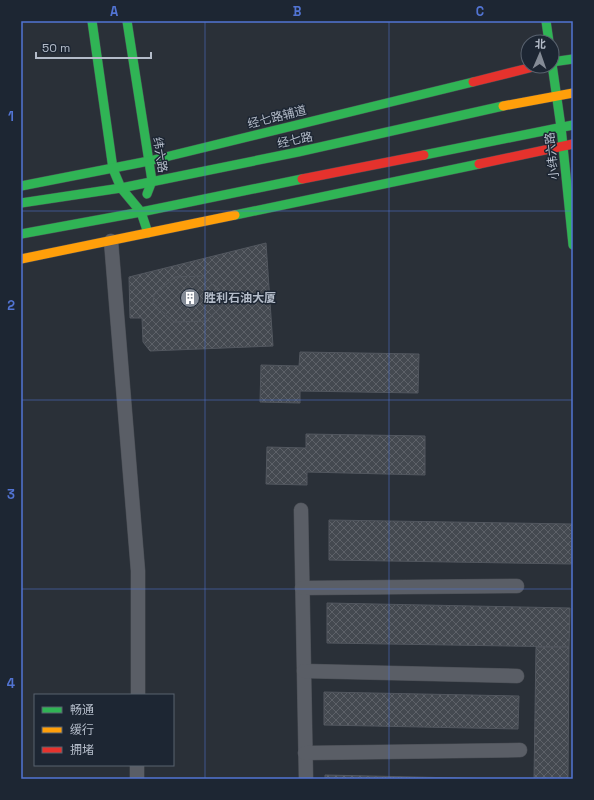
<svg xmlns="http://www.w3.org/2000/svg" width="594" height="800" font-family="'Space Grotesk','Noto Sans SC',sans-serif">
<defs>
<pattern id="building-cross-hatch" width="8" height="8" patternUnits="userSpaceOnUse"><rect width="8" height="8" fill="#444950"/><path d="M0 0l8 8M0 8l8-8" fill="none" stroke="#5d6168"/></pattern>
</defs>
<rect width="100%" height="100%" fill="#2a3038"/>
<g fill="url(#building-cross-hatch)" stroke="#52575f">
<path d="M266,243L273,346L150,351L143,342L142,318H130L129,277Z"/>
<path d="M203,276L225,294L226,302L206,321L174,322L153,303L154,295L175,277Z"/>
<path d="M300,352L419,354L418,393L300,391V403L260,402L261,365L299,366Z"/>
<path d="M306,434L425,436V475L307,472V485L266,484L267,447L306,448Z"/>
<path d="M329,520L572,524L571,564L329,560Z"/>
<path d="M327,603L570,608L569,647L327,643Z"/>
<path d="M536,647H569L568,779H534Z"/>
<path d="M324,692L519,696L518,729L324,725Z"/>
<path d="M325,775L503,779H325Z"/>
</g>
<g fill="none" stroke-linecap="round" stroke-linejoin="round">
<defs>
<g id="street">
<path d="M111,241L138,571V695"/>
<path d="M301,510L306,779"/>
<path d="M302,588L517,586"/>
<path d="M304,671L517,676"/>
<path d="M305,753L520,750"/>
<path d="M137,779V765"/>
</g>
<g id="fast">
<path d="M92,21L113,169L121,188L141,212L148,233"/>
<path d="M127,21L152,181L147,194"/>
<path d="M546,21L549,42"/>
<path d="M552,62L573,59"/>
<path d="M552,64L561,127L573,245"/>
<path d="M424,155L573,125"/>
<path d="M21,186L149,161L473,82"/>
<path d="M21,203L121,188L298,152L503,106"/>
<path d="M235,215L479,164"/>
<path d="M21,234L141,212L302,179"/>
</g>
<g id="slow">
<path d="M503,106L573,93"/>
<path d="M21,259L235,215"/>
</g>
<g id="jam">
<path d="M473,82L537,66"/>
<path d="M479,164L573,144"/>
<path d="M302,179L424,155"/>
</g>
</defs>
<use href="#street" stroke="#484c53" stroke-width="15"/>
<use href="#fast" stroke="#484c53" stroke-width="10"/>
<use href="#slow" stroke="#484c53" stroke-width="10"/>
<use href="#jam" stroke="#484c53" stroke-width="10"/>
<use href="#street" stroke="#5a5e66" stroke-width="14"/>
<use href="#fast" stroke="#30b455" stroke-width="9"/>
<use href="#slow" stroke="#ff9f0a" stroke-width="9"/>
<use href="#jam" stroke="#e5322d" stroke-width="9"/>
</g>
<path fill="none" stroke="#5274d3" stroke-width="1" stroke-opacity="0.55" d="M205,21V779M389,21V779M21,211H573M21,400H573M21,589H573"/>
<defs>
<symbol id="building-disc" viewBox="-11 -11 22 22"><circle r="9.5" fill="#848b96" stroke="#1d2633"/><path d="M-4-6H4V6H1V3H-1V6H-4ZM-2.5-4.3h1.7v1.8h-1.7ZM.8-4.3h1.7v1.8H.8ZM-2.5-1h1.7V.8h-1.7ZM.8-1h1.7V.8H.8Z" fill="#fff"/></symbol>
</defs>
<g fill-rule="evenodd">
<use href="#building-disc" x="179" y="287" width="22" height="22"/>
</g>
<g text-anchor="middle" stroke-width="3" stroke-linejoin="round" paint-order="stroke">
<g font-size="12" fill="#b4bcc9" stroke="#1d2633">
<text transform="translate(277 117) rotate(-14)" y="4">经七路辅道</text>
<text transform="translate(295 140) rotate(-12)" y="4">经七路</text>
<text transform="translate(160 155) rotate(81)" y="4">纬六路</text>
<text transform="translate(552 156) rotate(-96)" y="4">小纬六路</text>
</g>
<g font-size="12" font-weight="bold" fill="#b4bcc9" stroke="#1d2633" text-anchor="start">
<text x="204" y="302">胜利石油大厦</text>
</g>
</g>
<rect width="594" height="800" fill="none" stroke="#1d2633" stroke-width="44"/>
<rect x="34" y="694" width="140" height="72" fill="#1d2633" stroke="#59626f"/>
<rect x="42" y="707" width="20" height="6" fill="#30b455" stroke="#59626f"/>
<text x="70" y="714" font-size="12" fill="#b4bcc9">畅通</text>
<rect x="42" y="727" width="20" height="6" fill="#ff9f0a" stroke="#59626f"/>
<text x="70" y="734" font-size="12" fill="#b4bcc9">缓行</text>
<rect x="42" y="747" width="20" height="6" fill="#e5322d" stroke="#59626f"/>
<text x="70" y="754" font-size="12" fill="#b4bcc9">拥堵</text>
<g transform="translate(540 54) rotate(2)"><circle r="19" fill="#1d2633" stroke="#59626f"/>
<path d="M0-3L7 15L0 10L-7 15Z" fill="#848b96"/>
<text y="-6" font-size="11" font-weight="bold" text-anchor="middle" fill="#b4bcc9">北</text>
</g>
<path d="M36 52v6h115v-6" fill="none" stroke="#b4bcc9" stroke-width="2"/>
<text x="42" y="52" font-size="12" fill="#b4bcc9" stroke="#1d2633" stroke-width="3" paint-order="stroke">50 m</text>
<rect x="22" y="22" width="550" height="756" fill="none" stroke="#5274d3" stroke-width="1.5"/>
<g font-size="13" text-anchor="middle" font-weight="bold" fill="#5274d3">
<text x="114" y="16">A</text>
<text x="297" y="16">B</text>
<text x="480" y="16">C</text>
<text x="11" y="121">1</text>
<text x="11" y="310">2</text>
<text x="11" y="499">3</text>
<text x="11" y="688">4</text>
</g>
</svg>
